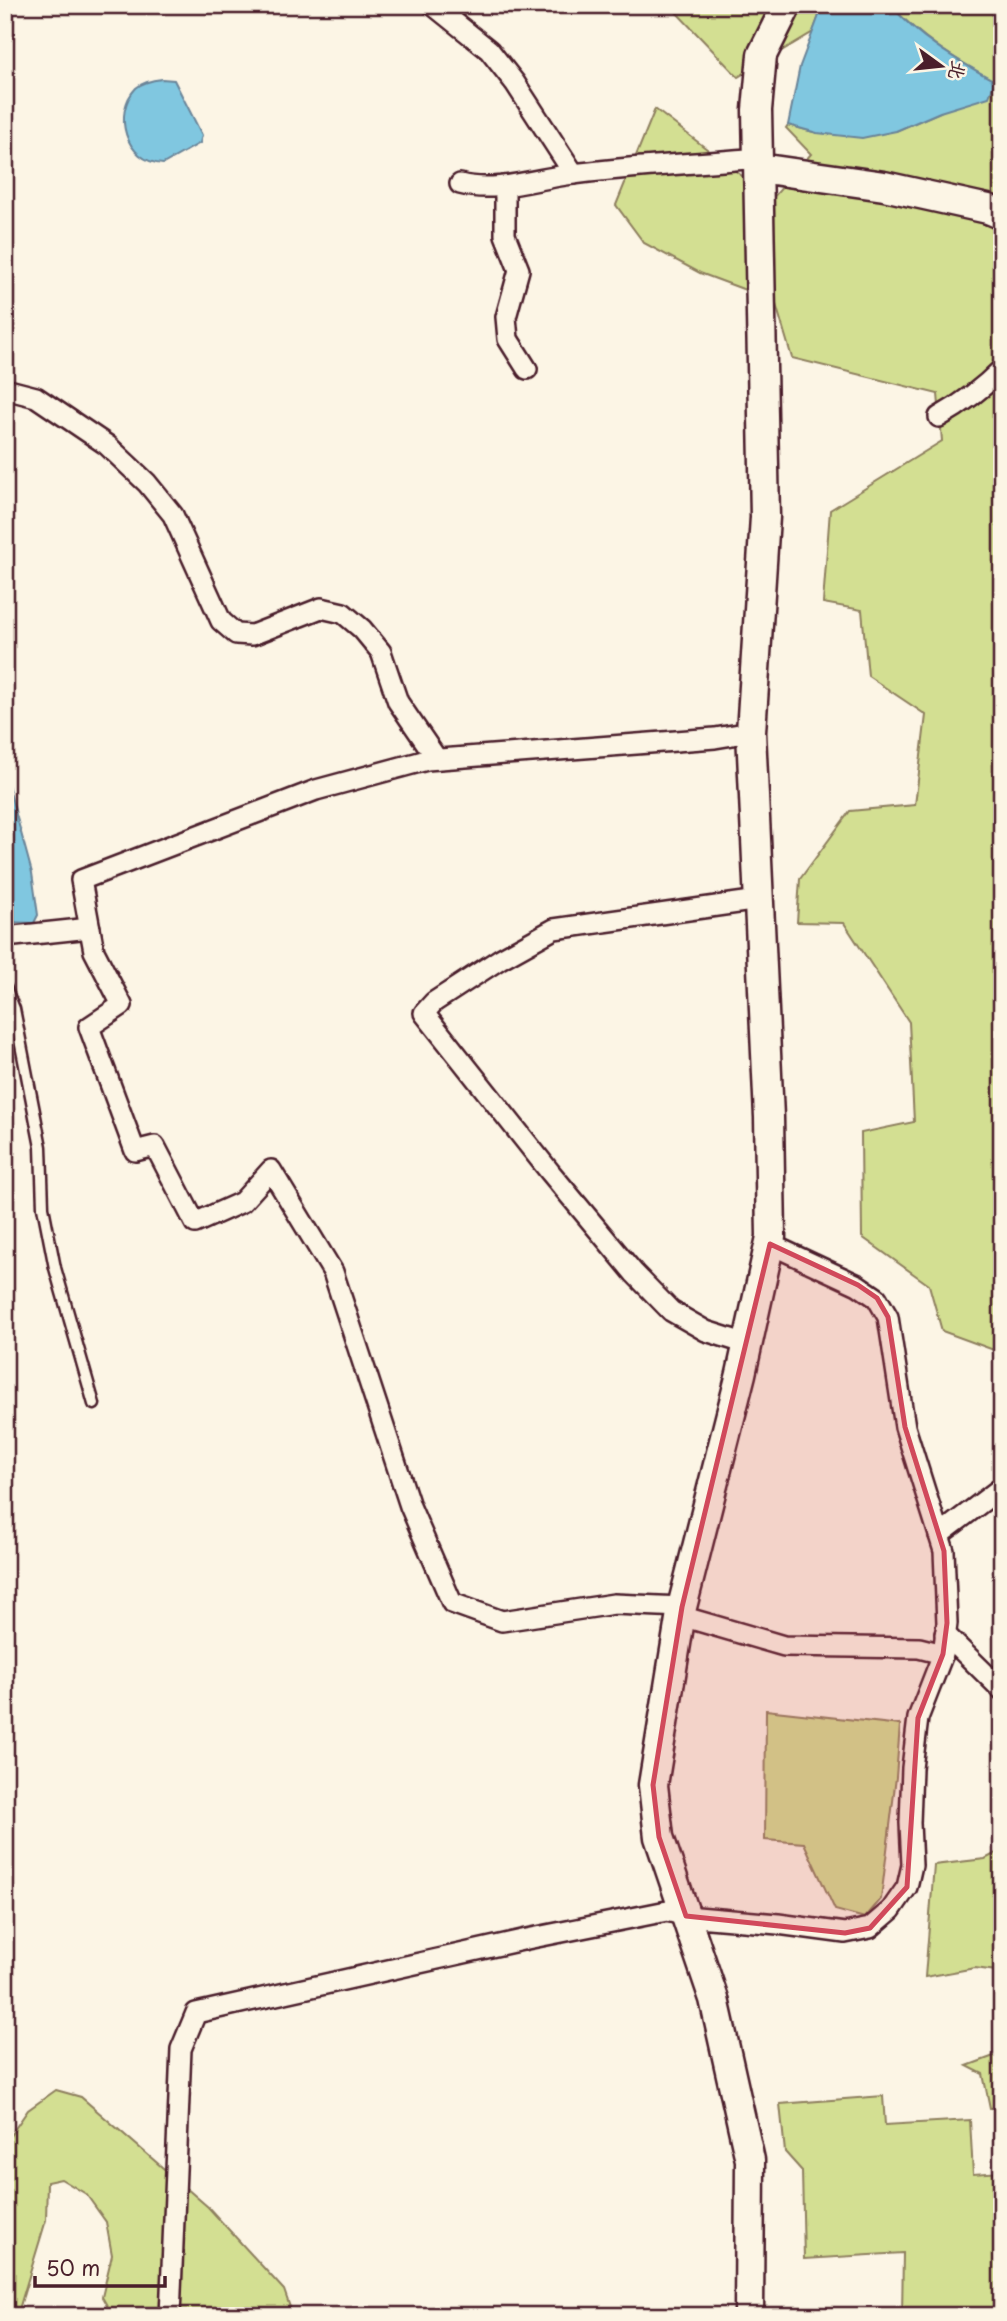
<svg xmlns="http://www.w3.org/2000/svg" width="1007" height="2321" font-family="'Playpen Sans','LXGW WenKai TC',sans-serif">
<rect width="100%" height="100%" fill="#fcf5e5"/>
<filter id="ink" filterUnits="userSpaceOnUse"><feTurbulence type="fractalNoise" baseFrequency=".0143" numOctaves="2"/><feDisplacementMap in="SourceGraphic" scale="14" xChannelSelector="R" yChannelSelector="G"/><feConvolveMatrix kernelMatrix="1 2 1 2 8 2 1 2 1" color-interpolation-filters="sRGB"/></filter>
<g filter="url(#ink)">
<g fill="#d3df92" stroke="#8e7f5e" stroke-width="2">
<path d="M677,5H823L813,32L738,77L675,11Z"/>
<path d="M891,5H1002V1353L942,1331L929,1285L862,1237L861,1133L914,1122L909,1022L844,923L797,922L800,879L850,811L915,805L926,715L868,676L862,610L823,603L830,510L942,441L938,394L792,358L775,301L700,273L644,243L616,205L655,109L772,199L811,154L786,128L788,125L817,133L896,131L940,112L994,81C958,61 918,37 891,5Z"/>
<path d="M766,1710L900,1725L896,1777L881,1899L865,1918L835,1910L804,1843L765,1840Z"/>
<path d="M1002,1850V1998L996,1971L975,1968L925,1977L934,1865L985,1859Z"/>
<path d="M1002,2053V2108H990L983,2074L967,2066Z"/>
<path d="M56,2090L81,2097L208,2207L284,2290L293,2316H113L102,2297L112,2255L106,2222L86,2194L61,2179L47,2182L46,2220L17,2316H5V2143L28,2110Z"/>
<path d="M883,2096L885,2125L970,2120L973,2174L1002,2172V2316H902L903,2253L804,2259L802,2171L785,2152L780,2104Z"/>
</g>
<g fill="#80c7e0" stroke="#6a8498" stroke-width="2">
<path d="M823,5H891C918,38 958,61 995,81L989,97L940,112L896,131L862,138L817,133L788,125L800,66Z"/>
<path d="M162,79L174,80L202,135L200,143L163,164C125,162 112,113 136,88C143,82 153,80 162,79Z"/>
<path d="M5,774L32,873L38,915L34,923L5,922Z"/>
</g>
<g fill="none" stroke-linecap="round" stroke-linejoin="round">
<defs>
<path id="lane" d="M5,987L14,1009L41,1147L43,1207L55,1268L94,1404"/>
<g id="street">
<path d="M433,5L489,50L515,83L574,174"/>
<path d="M460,184C494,193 532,180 566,175C630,166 695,164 758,158"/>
<path d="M505,186V235L519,270L506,317L508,339L527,369"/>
<path d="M5,389L36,397L107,445L147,483L173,515L221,621L236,634L252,635L321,608L343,613L362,629L381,652L398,702L437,759"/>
<path d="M939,417C962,404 983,388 1002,369"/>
<path d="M5,937L90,928"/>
<path d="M747,1344L706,1331L671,1311L634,1273L550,1172L424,1013L434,1002L500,959L554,929L759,900"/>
<path d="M939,1535L1002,1487"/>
<path d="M682,1607L614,1604L502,1621L452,1603L410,1506L333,1272L271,1170L242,1202L195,1223L155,1146L135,1151L89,1027L122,1005L94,951L81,880L316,790L427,760L715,738L751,732"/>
<path d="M681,1616L784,1646L919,1648L943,1654"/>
<path d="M945,1634L1002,1690"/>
<path d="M170,2316L181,2049L196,2013L527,1939L667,1911L686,1916L778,1924L845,1933L870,1928L891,1910L907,1887L912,1865L910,1823L912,1768L918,1718L943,1654L947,1623L944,1551L905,1427L888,1317L877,1298L858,1285L770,1244"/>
</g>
<g id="secondary">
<path d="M759,168L884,186L988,209L1002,215"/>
<path d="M749,2316L750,2160L714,1999L659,1837L653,1785L682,1607L741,1374L771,1237L769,1117L751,732L765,517L757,110L762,55L787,5"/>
</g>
</defs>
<use href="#lane" stroke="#4a1f2b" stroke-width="15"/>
<use href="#street" stroke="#4a1f2b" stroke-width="24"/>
<use href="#secondary" stroke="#4a1f2b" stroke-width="33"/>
<use href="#lane" stroke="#fcf5e5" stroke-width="10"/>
<use href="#street" stroke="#fcf5e5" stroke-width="19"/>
<use href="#secondary" stroke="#fcf5e5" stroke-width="28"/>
</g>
</g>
<path fill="#d1495b" fill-opacity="0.2" stroke="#d1495b" stroke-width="5" stroke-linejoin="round" d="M770,1244L858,1285L877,1298L888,1317L905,1427L944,1551L947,1623L943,1654L918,1718L907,1887L870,1928L845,1933L686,1916L659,1837L653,1785L682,1607Z"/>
<rect width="1007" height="2321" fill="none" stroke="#fcf5e5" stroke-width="28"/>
<rect x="14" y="14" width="979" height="2293" fill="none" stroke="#4a1f2b" stroke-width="2.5" filter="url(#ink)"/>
<g transform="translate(941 66) rotate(105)" stroke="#fcf5e5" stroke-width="5" paint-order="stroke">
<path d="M0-5L12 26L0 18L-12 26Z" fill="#4a1f2b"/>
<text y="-10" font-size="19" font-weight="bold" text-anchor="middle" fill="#4a1f2b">北</text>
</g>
<path d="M35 2276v10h130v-10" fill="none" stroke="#4a1f2b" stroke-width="3.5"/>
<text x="46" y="2276" font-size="21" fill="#4a1f2b" stroke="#fcf5e5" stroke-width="5" paint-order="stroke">50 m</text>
</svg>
